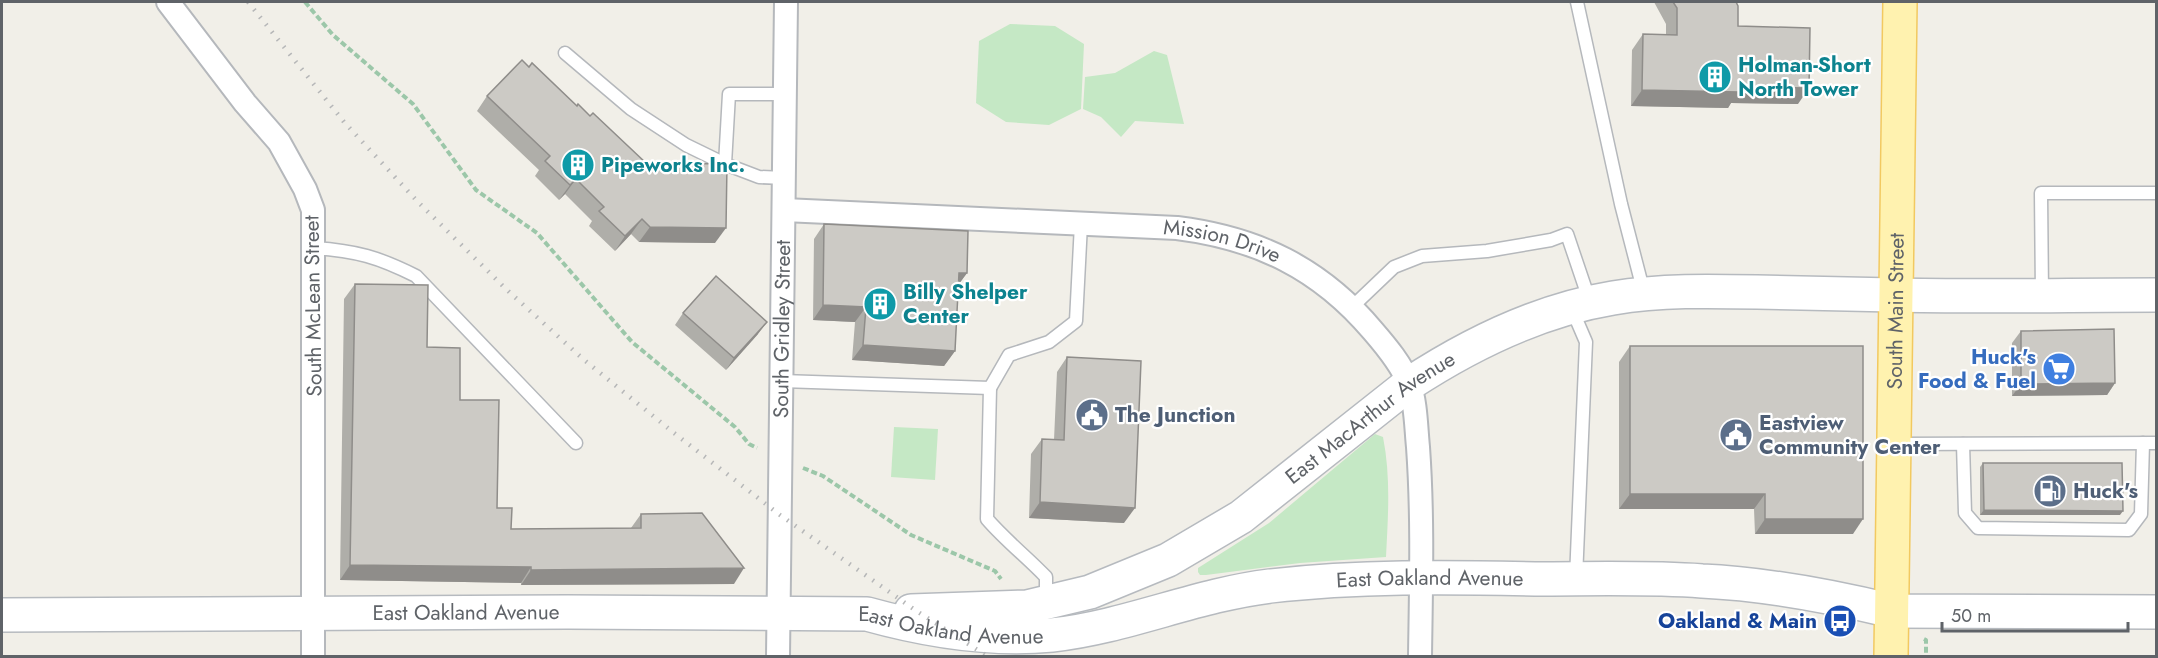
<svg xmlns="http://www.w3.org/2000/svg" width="2158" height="658" font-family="Jost,sans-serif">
<rect width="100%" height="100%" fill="#f1efe8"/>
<g fill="#c5e8c5">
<path d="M1010,24L1055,26L1084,44L1081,109L1049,125L1006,122L976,103L979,41Z"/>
<path d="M1154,51L1167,55L1184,124L1135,121L1121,137L1101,117L1083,109L1085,77L1115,73Z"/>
<path d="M894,427L938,429L935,480L891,477Z"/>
<path d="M1375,434L1383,437C1391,477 1388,517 1386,557L1300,563L1206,575H1200L1198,572V568L1269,523Z"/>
</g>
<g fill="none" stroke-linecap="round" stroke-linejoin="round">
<defs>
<g id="lane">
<path d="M1577,2L1621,204L1644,293"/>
<path d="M565,53L631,109L686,145L725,164"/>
<path d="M784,178L759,177L725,164L729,94H785"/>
<path d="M314,248C357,251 378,257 416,276L576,443"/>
<path d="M2042,295L2041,193H2156"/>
<path d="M1571,307L1586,342L1576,578"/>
<path d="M1351,308L1394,267L1422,256L1487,251L1551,240L1567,234L1590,302"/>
<path d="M782,381L990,388L1009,355L1049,342L1076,321L1081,224"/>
<path d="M990,388L987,519C1005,540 1027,557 1046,577V599"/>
<path d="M1895,444L2156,443"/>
<path d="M1963,444L1965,513L1978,528L2129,530L2141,514L2143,443"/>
</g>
<g id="street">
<path d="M168,2L245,103L279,142L305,189L313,210V656"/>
<path id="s1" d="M784,210L1177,228C1257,238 1320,268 1373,331C1386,346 1402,365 1409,384C1416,401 1416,428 1418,447C1423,517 1421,586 1420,656"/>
<path id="s2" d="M778,656L786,2"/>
</g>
<g id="secondary">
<path id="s3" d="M911,611L1027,607L1090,592L1168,560L1241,517L1409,384C1470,344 1540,310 1613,298C1661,290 1709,291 1757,292C1803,293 1848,294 1893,295C1981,297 2069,295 2156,295"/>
<path id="s4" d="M2,615L568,612L867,614C928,631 989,641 1052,635C1126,627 1196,595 1270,586C1358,576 1447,577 1535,579C1591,579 1647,577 1702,581C1766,584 1830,596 1892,611L2156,612"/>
</g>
<g id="primary">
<path id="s5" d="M1891,656L1900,2"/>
</g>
</defs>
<use href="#lane" stroke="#b5b8bc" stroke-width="15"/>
<use href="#street" stroke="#b5b8bc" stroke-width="26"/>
<use href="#secondary" stroke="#b6babf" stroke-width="36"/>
<use href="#primary" stroke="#f2c960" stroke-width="36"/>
<g stroke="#9cc7a9" stroke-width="4" stroke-dasharray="6 3" stroke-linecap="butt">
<path d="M305,2L333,35L413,104L476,190L537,233L632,342L735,427L749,444L757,448"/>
<path d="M803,468L823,476L911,535L995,571L1001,579"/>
<path d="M1924,639L1926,640V656"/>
</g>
<use href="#lane" stroke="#fff" stroke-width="12"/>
<use href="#street" stroke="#fff" stroke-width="22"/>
<use href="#secondary" stroke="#fff" stroke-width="33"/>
<use href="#primary" stroke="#fff2af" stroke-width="33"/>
<path stroke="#b6b7b8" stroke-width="4.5" stroke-dasharray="1.5 8" stroke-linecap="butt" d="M248,2L344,122L418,202L507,290L583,359L674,433L780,515L915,610L987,656"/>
</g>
<g fill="#afaea9">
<path d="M1654,2H1736L1738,26L1798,104L1731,103L1728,108L1631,106L1632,50L1643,34L1666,35V24Z"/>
<path d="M487,96L715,243L639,242L631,234L615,251L589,226L592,221L565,194L559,200L535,176L539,170L477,111Z"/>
<path d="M824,224L967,273L958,285L955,351L944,366L852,360L855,322L813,320L814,239Z"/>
<path d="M355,284L427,347L460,400L497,508L511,529L631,528L641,514L734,584L521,585V583L340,580L344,299Z"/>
<path d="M683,313L758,334L726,370L675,325Z"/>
<path d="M2021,331L2115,383L2107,395L2012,396V343Z"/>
<path d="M1630,346L1853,534H1755L1754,509H1619V362Z"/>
<path d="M1067,357L1124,523L1029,518L1031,454L1042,439L1054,440L1057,372Z"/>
<path d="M1983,463L2120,515H1980V467Z"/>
</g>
<g fill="#8f8d8a">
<path d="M1739,87L1809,88L1798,104L1731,103L1728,108L1631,106L1642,90Z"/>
<path d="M576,179L565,194L559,200L570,185Z"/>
<path d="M642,219L631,234L615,251L625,236Z"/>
<path d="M650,227L726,228L715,243L639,242Z"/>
<path d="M959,273H967L956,288Z"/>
<path d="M823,305L866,307L855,322L813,320Z"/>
<path d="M767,322L758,334L726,370L734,358Z"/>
<path d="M863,345L955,351L944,366L852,360Z"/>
<path d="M2115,383L2107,395L2012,396L2021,384Z"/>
<path d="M1630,494H1765L1754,509H1619Z"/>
<path d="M1040,502L1135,508L1124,523L1029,518Z"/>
<path d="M1984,510L2123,511L2120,515H1980Z"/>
<path d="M1765,519H1863L1853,534H1755Z"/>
<path d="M350,565L531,567L521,583L340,580Z"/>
<path d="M744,568L734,584L521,585L531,570Z"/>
</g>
<g fill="#cccac5" stroke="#8f8d8a" stroke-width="1.5">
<path d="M1673,2H1736L1738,6V26L1810,28L1809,88L1739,87V92L1642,90L1643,34L1677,35V8Z"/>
<path d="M522,60L529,67L532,63L577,106L578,104L590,116L593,113L646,163L727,164L726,228L650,227L642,219L625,236L599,211L604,207L576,179L570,185L545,161L550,156L487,96Z"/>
<path d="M824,224L968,231L967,273H959L955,351L863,345L866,307L823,305Z"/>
<path d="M716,276L767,322L734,358L683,313Z"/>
<path d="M355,284L428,285L427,347L460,348V400H499L497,508H512L511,529L641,528V514L702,513L744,568L531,570V567L350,565Z"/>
<path d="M2114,329L2115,383L2021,384V331Z"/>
<path d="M1630,346H1863V519H1765V494H1630Z"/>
<path d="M1067,357L1141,361L1135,508L1040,502L1042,439L1064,440Z"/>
<path d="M1983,463H2122L2123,511L1984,510Z"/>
</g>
<defs>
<symbol id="building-disc" viewBox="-11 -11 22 22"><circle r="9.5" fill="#0f9aa8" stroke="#fff"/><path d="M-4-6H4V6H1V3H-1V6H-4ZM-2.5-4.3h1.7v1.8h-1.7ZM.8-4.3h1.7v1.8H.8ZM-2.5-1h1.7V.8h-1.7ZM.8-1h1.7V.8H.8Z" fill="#fff"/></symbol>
<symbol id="supermarket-disc" viewBox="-11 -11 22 22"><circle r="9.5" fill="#3f7fe0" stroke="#fff"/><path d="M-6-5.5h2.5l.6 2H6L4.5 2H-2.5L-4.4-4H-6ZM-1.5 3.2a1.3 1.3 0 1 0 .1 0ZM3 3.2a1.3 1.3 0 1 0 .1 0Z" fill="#fff"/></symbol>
<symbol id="civic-disc" viewBox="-11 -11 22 22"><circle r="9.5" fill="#5c6f8a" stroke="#fff"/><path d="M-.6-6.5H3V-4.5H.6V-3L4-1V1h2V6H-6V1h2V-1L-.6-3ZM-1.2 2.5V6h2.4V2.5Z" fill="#fff"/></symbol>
<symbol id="fuel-disc" viewBox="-11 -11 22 22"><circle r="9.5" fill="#5c6f8a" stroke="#fff"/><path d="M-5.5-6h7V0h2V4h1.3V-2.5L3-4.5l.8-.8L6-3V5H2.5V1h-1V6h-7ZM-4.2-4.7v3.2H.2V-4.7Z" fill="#fff"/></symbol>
<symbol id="bus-disc" viewBox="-11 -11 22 22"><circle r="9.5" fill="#1a4fb4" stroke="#fff"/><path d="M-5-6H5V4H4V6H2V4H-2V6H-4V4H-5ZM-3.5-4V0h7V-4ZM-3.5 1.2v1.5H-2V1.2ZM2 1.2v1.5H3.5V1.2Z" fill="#fff"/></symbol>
</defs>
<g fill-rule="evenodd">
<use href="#building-disc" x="1696" y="58" width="38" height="38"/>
<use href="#building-disc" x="559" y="146" width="38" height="38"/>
<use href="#building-disc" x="861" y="285" width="38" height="38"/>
<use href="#supermarket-disc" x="2040" y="350" width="38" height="38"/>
<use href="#civic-disc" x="1073" y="396" width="38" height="38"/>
<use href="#civic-disc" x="1717" y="416" width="38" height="38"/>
<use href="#fuel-disc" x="2031" y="472" width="38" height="38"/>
<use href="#bus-disc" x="1821" y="602" width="38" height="38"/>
</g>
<g text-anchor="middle" stroke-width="4.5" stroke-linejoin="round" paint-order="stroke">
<g font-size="21" font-weight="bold" fill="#0d838f" stroke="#fff" text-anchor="start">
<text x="1738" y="72">Holman-Short<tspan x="1738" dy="24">North Tower</tspan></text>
<text x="601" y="172">Pipeworks Inc.</text>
<text x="903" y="299">Billy Shelper<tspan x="903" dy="24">Center</tspan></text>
</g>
<g font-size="21" fill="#5f6368" stroke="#fff">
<text dy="7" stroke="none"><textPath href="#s1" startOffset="440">Mission Drive</textPath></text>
<text transform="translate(313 306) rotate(-91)" y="7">South McLean Street</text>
<text dy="7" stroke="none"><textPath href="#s5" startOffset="345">South Main Street</textPath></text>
<text dy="7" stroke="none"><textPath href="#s2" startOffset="327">South Gridley Street</textPath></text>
<text dy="7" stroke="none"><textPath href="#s3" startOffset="513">East MacArthur Avenue</textPath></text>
<text dy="7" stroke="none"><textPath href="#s4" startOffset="1436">East Oakland Avenue</textPath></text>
<text dy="7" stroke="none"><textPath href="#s4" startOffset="464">East Oakland Avenue</textPath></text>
<text dy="7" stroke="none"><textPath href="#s4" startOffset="950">East Oakland Avenue</textPath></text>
</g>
<g font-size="21" font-weight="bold" fill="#366cbe" stroke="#fff" text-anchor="end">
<text x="2036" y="364">Huck's<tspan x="2036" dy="24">Food &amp; Fuel</tspan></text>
</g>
<g font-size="21" font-weight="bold" fill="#4e5e75" stroke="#fff" text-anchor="start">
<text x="1115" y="422">The Junction</text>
<text x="1759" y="430">Eastview<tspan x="1759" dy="24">Community Center</tspan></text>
<text x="2073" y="498">Huck's</text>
</g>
<g font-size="21" font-weight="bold" fill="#164399" stroke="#fff" text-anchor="end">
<text x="1817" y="628">Oakland &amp; Main</text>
</g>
</g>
<rect width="2158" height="658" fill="none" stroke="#5f6368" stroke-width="6"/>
<path d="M1942 622v9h186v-9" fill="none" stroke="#5f6368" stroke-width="3"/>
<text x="1951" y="622" font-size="18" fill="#5f6368" stroke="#ffffff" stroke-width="4.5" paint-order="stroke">50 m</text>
</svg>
